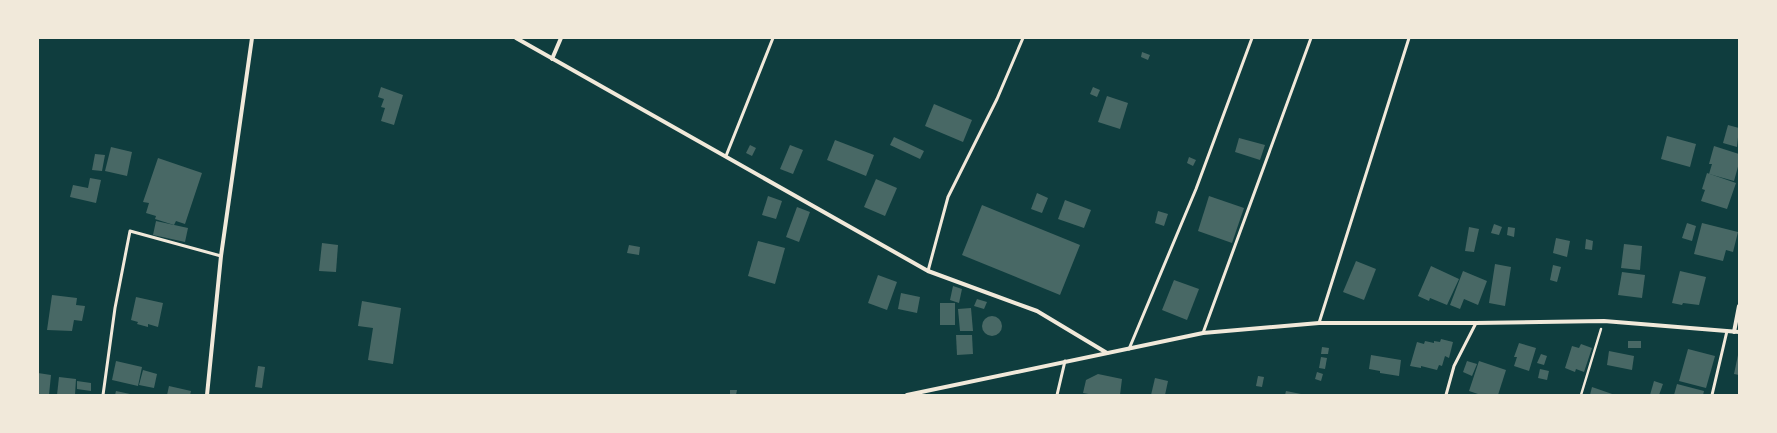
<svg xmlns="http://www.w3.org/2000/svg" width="1777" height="433" font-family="Helvetica,sans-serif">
<rect width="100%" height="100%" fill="#0f3d3e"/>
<g fill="#486865">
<path d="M1142,52L1150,55L1148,60L1141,57Z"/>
<path d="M381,87L403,95L394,125L381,121L385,108L381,107L384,99L378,97Z"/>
<path d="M1093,87L1100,90L1097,97L1090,94Z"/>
<path d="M1107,96L1128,103L1120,129L1098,122Z"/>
<path d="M934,104L972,120L963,142L925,126Z"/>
<path d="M1728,125L1739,128L1737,147L1723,143Z"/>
<path d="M1667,136L1696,144L1690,167L1661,159Z"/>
<path d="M894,137L924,151L920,159L890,145Z"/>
<path d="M1239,138L1265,145L1260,160L1235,152Z"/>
<path d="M835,140L874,155L866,176L827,160Z"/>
<path d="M750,145L756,148L752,156L746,153Z"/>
<path d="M790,145L803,150L793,174L780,169Z"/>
<path d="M1714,146L1739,154V163L1734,181L1709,174L1712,164H1709Z"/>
<path d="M111,147L132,152L127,176L105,171Z"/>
<path d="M95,154L105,155L102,171L92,170Z"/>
<path d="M1189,157L1196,160L1193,166L1187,163Z"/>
<path d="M158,158L202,173L185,224L176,221L174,225L155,219L156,216L146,213L149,203L143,202Z"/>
<path d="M1707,173L1736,183L1727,209L1701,201L1705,190L1702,189Z"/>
<path d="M90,178L101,180L96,203L70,197L73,185L88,188Z"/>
<path d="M876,179L897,188L885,216L864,207Z"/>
<path d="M1037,193L1048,198L1042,213L1031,209Z"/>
<path d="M768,196L782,201L776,219L762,215Z"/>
<path d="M1209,196L1244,208L1232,243L1198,231Z"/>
<path d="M1065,200L1091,210L1084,228L1058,219Z"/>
<path d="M982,205L1080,245L1060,295L962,255Z"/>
<path d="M797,207L810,212L799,242L786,237Z"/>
<path d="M1158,211L1168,214L1164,226L1155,223Z"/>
<path d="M156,221L188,228L185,242L153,235Z"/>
<path d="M1687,223L1696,226L1692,241L1682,238Z"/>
<path d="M1702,223L1738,232L1733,252L1726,250L1723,261L1694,254Z"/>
<path d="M1494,224L1502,227L1499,235L1491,233Z"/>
<path d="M1469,227L1479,229L1474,252L1465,251Z"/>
<path d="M1508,227L1515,228L1514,237L1507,235Z"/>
<path d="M1556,238L1570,241L1567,257L1553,253Z"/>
<path d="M1586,239L1593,241L1592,250L1585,249Z"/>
<path d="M758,241L785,248L775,284L748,276Z"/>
<path d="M322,243L338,245L336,272L319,271Z"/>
<path d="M1624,244L1642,246L1640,270L1621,268Z"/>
<path d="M629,245L640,247L639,255L627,253Z"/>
<path d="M1356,261L1376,269L1364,300L1343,292Z"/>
<path d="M1495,264L1511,267L1505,306L1489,303Z"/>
<path d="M1553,265L1561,267L1557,282L1550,280Z"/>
<path d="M1431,266L1459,279L1447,305L1430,298L1429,301L1418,296Z"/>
<path d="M1463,271L1487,281L1478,305L1464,299L1460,309L1450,305Z"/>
<path d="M1680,271L1706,277L1699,305L1683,303L1682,305L1672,303Z"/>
<path d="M1622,272L1645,275L1642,298L1618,295Z"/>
<path d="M878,275L897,282L887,310L868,303Z"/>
<path d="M1174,280L1199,289L1187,320L1162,310Z"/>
<path d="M953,286L962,289L959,303L950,300Z"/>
<path d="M901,293L920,297L917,313L898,309Z"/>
<path d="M52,295L77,298L76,305L85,306L82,321L74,320L72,331L47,330Z"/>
<path d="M136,297L163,303L158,327L148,324V327L137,324L138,322L131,320Z"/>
<path d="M977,299L987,302L984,309L974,306Z"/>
<path d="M362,301L401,308L393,364L368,360L373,328L358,326Z"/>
<rect x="940" y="303" width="15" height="22"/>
<path d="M971,308L973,331H960L958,309Z"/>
<circle cx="992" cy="326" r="10"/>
<path d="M956,335H972L973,354L957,355Z"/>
<path d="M1441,339L1453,342L1449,358L1445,356L1442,366L1439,365L1437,370L1421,366V368L1410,366L1417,342L1424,344L1425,341L1434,343V341L1440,342Z"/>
<rect x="1628" y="341" width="13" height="7"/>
<path d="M1519,343L1536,348L1529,371L1514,366L1517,357H1514Z"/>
<path d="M1581,344L1592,348L1584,372L1576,369L1575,372L1565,368L1572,346L1579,348Z"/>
<path d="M1322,347L1329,348L1328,354H1321Z"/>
<path d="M1688,349L1715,356L1706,388L1679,381Z"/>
<path d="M1609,351L1634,356L1632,370L1607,365Z"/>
<path d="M1541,354L1547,356L1544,365L1537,363Z"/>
<path d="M1371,355L1401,360L1399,376L1380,373V371L1369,369Z"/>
<path d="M1738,355H1739V375L1734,374Z"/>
<path d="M1321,357L1327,358L1325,369L1319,368Z"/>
<path d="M116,361L142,367L138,386L112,380Z"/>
<path d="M1467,361L1477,364L1472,376L1463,372Z"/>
<path d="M1479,361L1506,370L1498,395H1481L1469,391Z"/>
<path d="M258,366L265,367L262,388L255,387Z"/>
<path d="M1540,369L1549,371L1547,380L1538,378Z"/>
<path d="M143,370L157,374L154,388L139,385Z"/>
<path d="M1317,372L1323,374L1321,381L1315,379Z"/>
<path d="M38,373L51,375L49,395H38Z"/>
<path d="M1098,374L1122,379L1120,395H1094L1083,393L1086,380Z"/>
<path d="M1258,376L1264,377L1262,387L1256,386Z"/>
<path d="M59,377L76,379L75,395H57Z"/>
<path d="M1155,378L1168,381L1165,395H1151Z"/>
<path d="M77,381L91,383V391L77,389Z"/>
<path d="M1654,381L1663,384L1659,395H1650Z"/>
<path d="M1677,384L1704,391L1703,395H1674Z"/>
<path d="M169,386L191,391L190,395H167Z"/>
<path d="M1592,387L1615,395H1590Z"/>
<path d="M730,390H737L736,395H730Z"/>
<path d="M116,391L130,394L129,395H115Z"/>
<path d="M1286,391L1301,394V395H1285Z"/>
</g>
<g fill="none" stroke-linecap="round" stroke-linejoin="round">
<path stroke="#f1e9da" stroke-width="2.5" d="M1581,395L1601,329"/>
<g stroke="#f1e9da" stroke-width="3">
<path d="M726,156L773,38"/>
<path d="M928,271L948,197L997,99L1023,38"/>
<path d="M1319,323L1409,38"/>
<path d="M1203,333L1311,38"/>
<path d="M1129,349L1196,189L1252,38"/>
<path d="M103,395L115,308L130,231L221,256"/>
<path d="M1057,395L1065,361"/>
<path d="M1446,395L1454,366L1476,323"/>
<path d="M1712,395L1727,331"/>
</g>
<g stroke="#f1e9da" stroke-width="4">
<path d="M516,38L928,271L1037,311L1107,353"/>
<path d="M552,59L561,38"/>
<path d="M1734,332L1739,306"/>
<path d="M207,395L221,256L252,38"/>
<path d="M907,395L1203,333L1319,323H1476L1604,321L1739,332"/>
</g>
</g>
<rect width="1777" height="433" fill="none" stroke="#f1e9da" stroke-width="78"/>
</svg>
